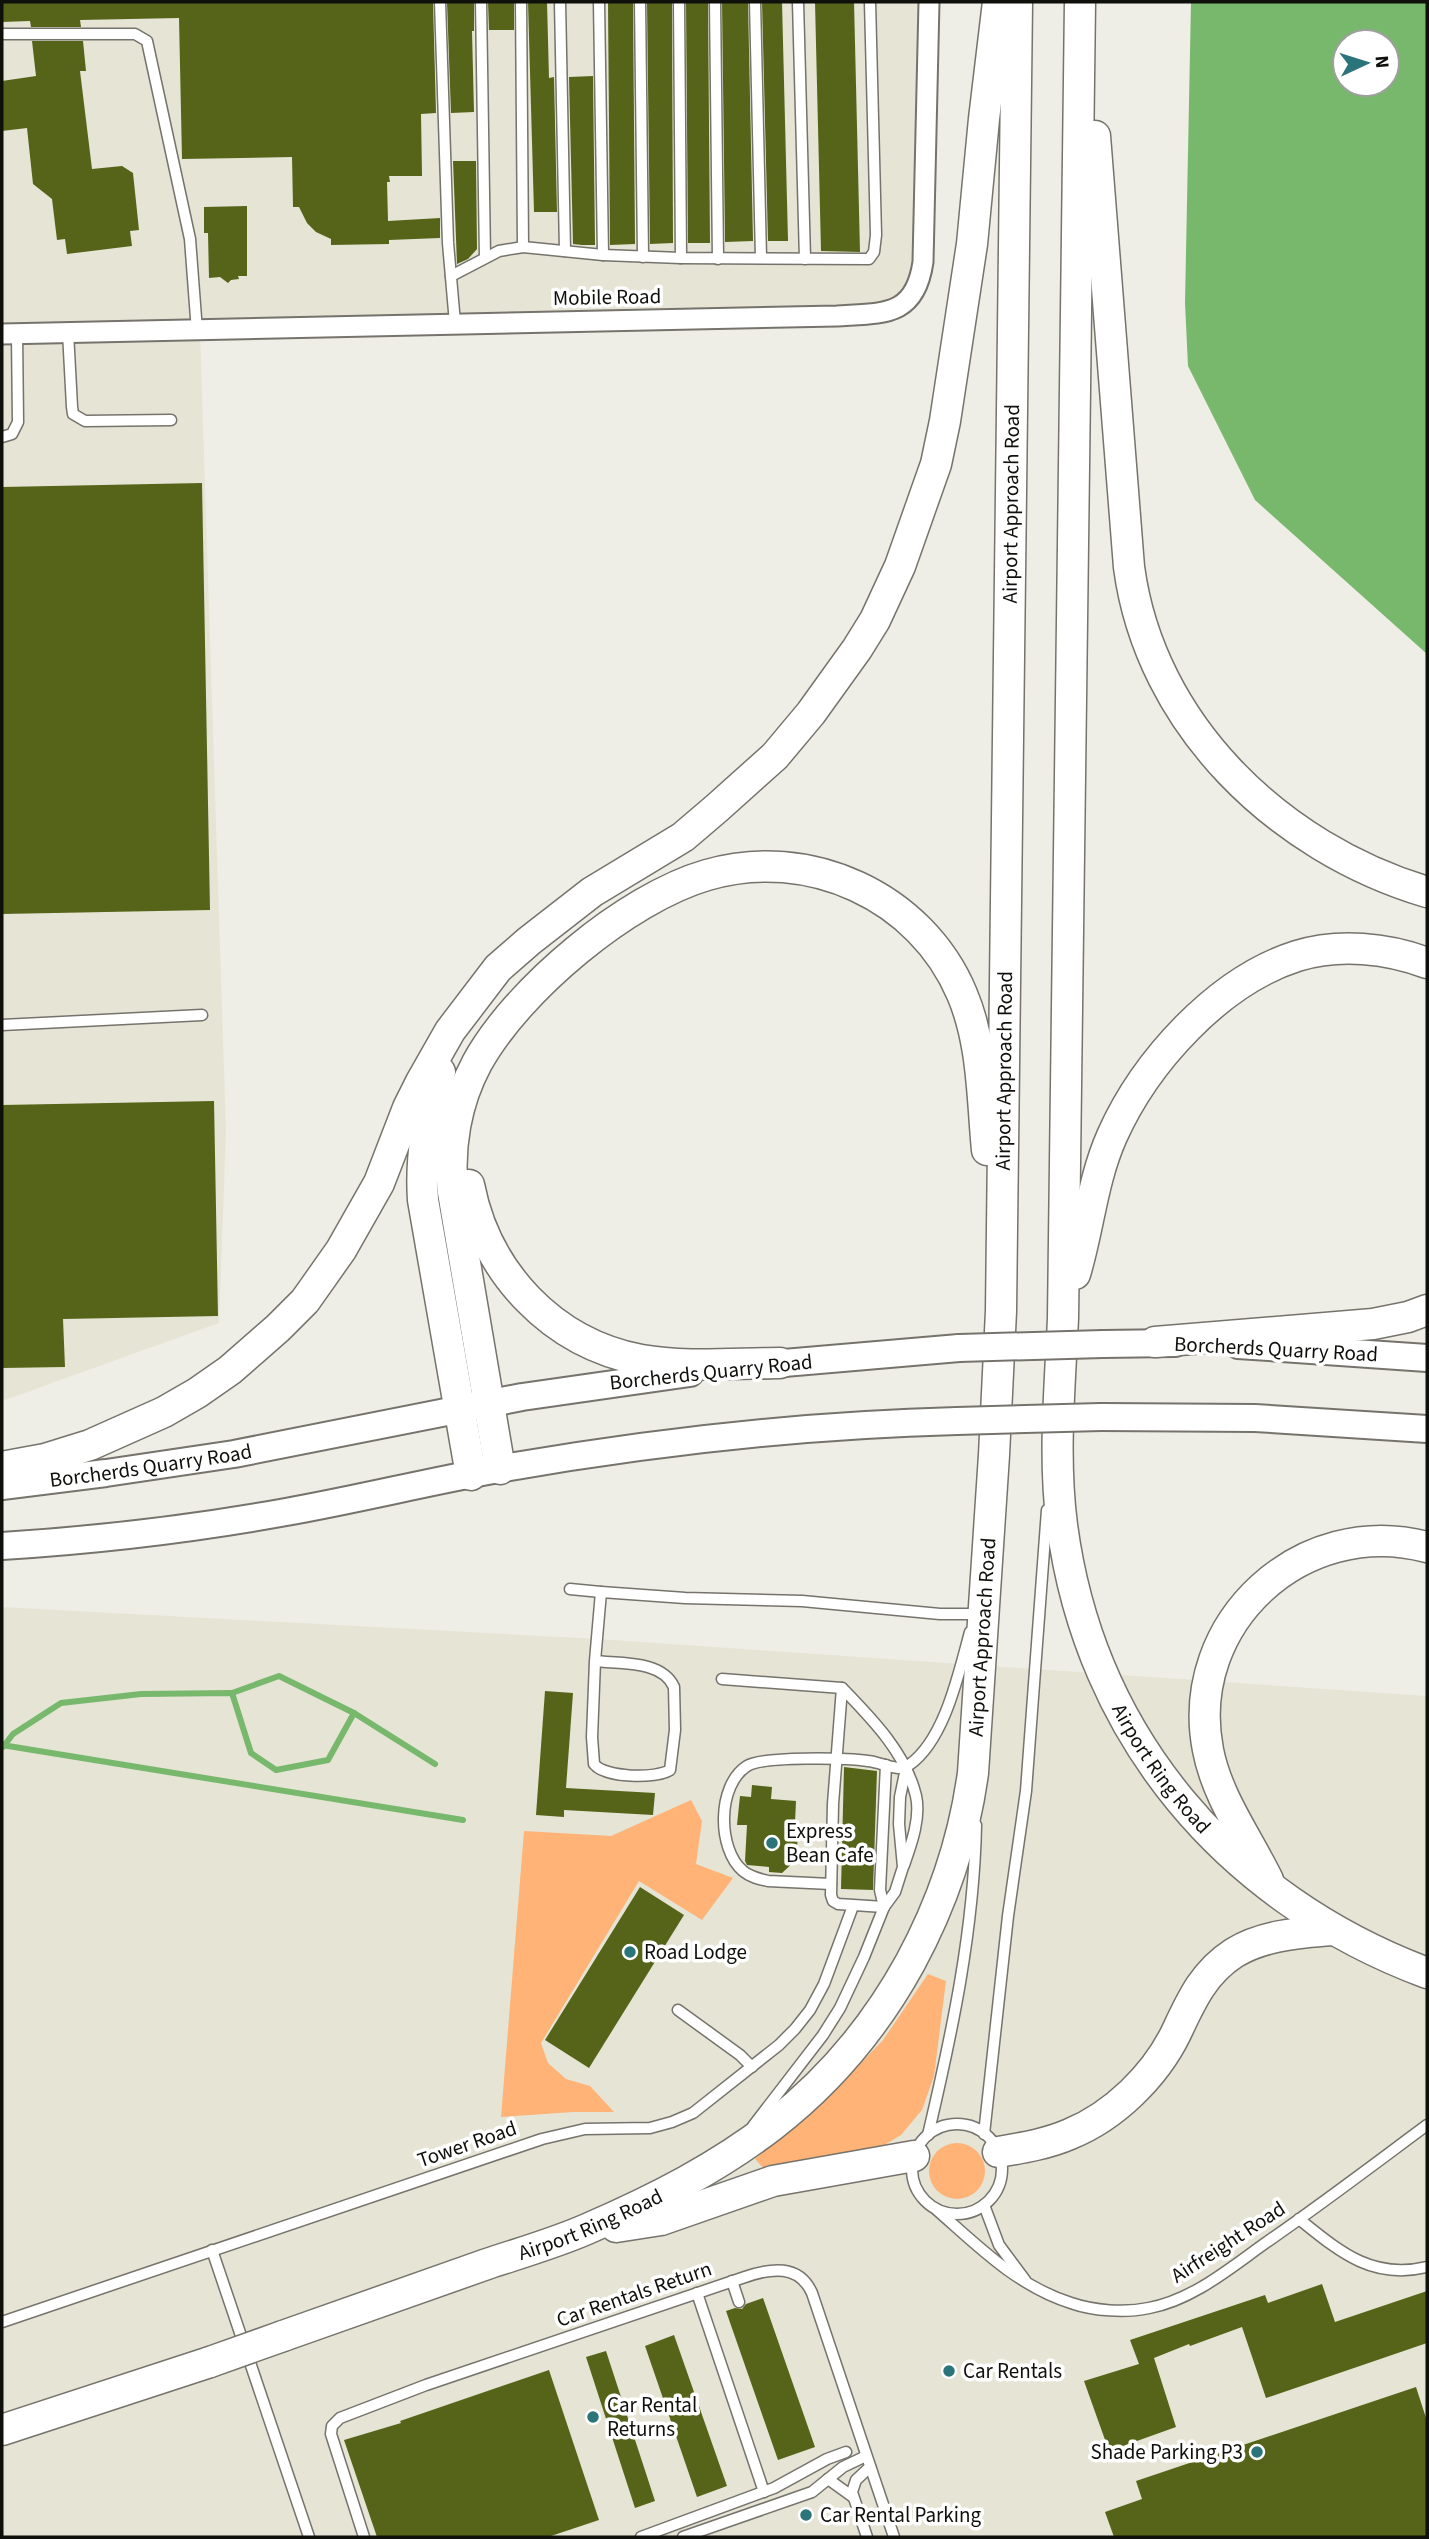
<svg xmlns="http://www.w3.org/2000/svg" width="1429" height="2539" font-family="'Source Sans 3',sans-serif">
<rect width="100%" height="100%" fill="#efeee6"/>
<g fill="#e6e4d4">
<path d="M2,2H926L921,269L886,313L200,332L226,1130L219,1323L2,1401Z"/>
<path d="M2,1607L598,1639L1427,1696V2537H2Z"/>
</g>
<g fill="#ffb377">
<path d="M691,1800L702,1821L696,1864L733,1878L702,1920L639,1881L541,2043L548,2063L566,2079L590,2086L614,2112H573L501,2117L524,1831L611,1836Z"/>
<path d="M928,1974L946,1981L934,2076L922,2110L901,2135L878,2149L766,2171L755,2159L834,2091L883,2040Z"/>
<circle cx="957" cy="2171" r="28"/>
</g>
<path fill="#78b86d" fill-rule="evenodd" d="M1191,2H1427V654L1255,500L1188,366L1185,303ZM1345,42H1387V84H1345Z"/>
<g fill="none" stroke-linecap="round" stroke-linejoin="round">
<g stroke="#78b86d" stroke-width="6">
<path d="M232,1693L279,1676L354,1713L435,1764"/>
<path d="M2,1745L463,1820"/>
<path d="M3,1747L13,1734L61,1703L141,1694L232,1693L251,1753L276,1770L328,1760L354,1713"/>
</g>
</g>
<g fill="#556419">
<path d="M2,2H433L436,113L421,114L422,176H389L390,182H387L388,221L440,218V238L389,240V244L331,245V239L316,232L307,223L299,207H293L292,157L182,159L179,18L80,20L81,27H31L30,21L2,22Z"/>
<path d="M447,2H474V31H472L474,112L451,113Z"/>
<path d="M488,2H514V30H489Z"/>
<path d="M528,2H547L549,78L554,77L557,212H534Z"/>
<path d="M608,2H633L635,244L610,245Z"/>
<path d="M647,2H672L673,243L650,244Z"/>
<path d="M686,2H708L710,243H688Z"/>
<path d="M722,2H748L753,241L725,242Z"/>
<path d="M762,2H782L788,241H768Z"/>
<path d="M815,2H854L860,252L821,251Z"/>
<path d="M32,41H83L86,71H80L92,169L122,166L133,173L139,230L130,231L132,246L67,254L65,239L57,240L52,199L33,184L27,128L2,131V81L36,76Z"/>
<path d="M593,76L595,245H582L573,244L569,77Z"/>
<path d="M453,161H476L477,249L468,259L457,264Z"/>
<path d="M247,206V276H238L239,279L231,280L228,283L220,277L209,278L208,233H204V207Z"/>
<path d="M202,483L210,910L2,914V487Z"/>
<path d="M214,1101L218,1316L63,1319L65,1367L2,1368V1105Z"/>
<path d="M545,1691L573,1693L566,1788L655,1793L653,1815L564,1810V1817L536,1815Z"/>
<path d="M844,1767L877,1771L873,1890L841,1889Z"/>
<path d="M752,1785L772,1787L771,1799L796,1801L795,1823H799L796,1860L782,1873L769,1872V1867L747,1865L745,1861L747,1825H737L740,1796L751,1797Z"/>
<path d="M640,1887L684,1915L589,2068L545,2040Z"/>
<path d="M1322,2284L1335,2322L1427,2291V2343L1266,2398L1242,2327L1190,2346L1189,2344L1154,2358L1176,2427L1109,2451L1084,2381L1139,2364L1130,2340L1265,2295L1268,2303Z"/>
<path d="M763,2298L815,2447L778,2460L726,2311L735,2308L742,2309L746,2304Z"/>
<path d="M674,2335L727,2486L697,2497L645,2346Z"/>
<path d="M606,2351L655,2501L635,2508L586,2357Z"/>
<path d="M549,2370L599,2520L548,2537H377L344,2440L401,2423L400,2421Z"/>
<path d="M1416,2387L1427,2421V2537H1114L1105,2512L1142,2499L1136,2481Z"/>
</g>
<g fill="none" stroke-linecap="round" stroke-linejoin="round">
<defs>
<g id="service">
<path d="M440,2L448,243L455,323"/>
<path d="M481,2L485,257"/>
<path d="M521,2L523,247"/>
<path d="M560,2L565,251"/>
<path d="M599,2L603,255"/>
<path d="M640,2L643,257"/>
<path d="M679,2L681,258"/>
<path d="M715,2L718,259"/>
<path d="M755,2L761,258"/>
<path d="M798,2L805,259"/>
<path d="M2,34H135L147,41L190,239L197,331"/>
<path d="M451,276L499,251L523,247L603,255L681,258L869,259L874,252L876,235L870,2"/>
<path d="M68,332L72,407L73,414L85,421L171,420"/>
<path d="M2,437L12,434L18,422L17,334"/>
<path d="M2,1025L202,1015"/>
<path d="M570,1589L601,1592"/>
<path d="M595,1661C620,1664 662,1660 674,1687L675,1730L670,1770C656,1779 605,1778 594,1764L592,1737L595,1661L601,1592L685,1598L802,1601L940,1614H975"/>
<path d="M722,1679L842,1688C871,1718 906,1753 916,1796C921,1818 911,1845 904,1865"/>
<path d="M842,1688L833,1804L831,1895L833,1901L838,1904L884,1907"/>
<path d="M831,1884L768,1881C759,1879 750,1877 743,1871C717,1849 717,1785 747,1766C762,1756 847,1758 868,1761C881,1762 898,1773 909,1765C945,1740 959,1672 970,1632"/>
<path d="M884,1907L880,1890L886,1765"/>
<path d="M678,2010L740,2055L752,2067"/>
<circle cx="957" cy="2169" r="45"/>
<path d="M753,2126L823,2035L840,2008L864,1957L884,1907L895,1892L903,1867L899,1824L900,1797L906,1768"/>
<path d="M984,2134L1008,1916L1026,1791L1047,1510"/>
<path d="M928,2135C952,2033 974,1930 976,1825"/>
<path d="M984,2205L999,2245L1025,2280"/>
<path d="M937,2210C978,2246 1017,2286 1071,2303C1094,2311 1125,2313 1149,2308C1192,2300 1229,2269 1264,2244C1319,2206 1373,2165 1427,2125"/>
<path d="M1299,2219C1340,2252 1372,2280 1427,2267"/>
<path d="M212,2250L309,2537"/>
<path d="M732,2281L739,2302"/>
<path d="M697,2293L764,2492"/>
<path d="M2,2322L542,2139L585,2129L650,2128L672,2122L693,2113L779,2045L795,2029L810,2010L824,1984L853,1906"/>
<path d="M828,2479L853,2497"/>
<path d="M364,2537L331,2434L332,2426L340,2418L426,2385L745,2277C771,2268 799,2264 812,2293L894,2537"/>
<path d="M641,2537L774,2488L827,2459L846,2452"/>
<path d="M683,2537L812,2492L843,2467L866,2456"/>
<path d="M867,2537L852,2492L856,2480L870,2467"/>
</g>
<path id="minor" d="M2,334L837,316C884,313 915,317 923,262L929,2"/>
<g id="secondary">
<path d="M1103,1344L1175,1343"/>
<path d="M1238,1345L1427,1358"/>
<path d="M760,1365L959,1348"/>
<path d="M1101,1417L1255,1418L1427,1429"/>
<path id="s1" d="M2,1486L106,1473L234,1454L522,1397L690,1373"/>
<path d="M2,1546C97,1540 192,1529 286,1512C359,1499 431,1481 504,1468C653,1442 806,1425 957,1421"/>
</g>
<g id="primary">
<path id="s2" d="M1080,2L1063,1318C1060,1387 1053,1456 1062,1525C1090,1737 1229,1899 1427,1973"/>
<path d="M1095,136L1129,567C1150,725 1279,848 1427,892"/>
<path d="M440,1072C428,1115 420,1155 423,1200L471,1475"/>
<path d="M469,1185C486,1273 552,1343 641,1360C686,1368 735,1363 780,1363"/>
<path d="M1075,1274C1089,1228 1092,1181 1112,1136C1145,1062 1218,981 1297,956C1339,943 1387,948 1427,963"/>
<path d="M1155,1342L1373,1324L1408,1317L1427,1310"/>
<path d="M2,1467L45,1459L90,1445L164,1412L197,1393L230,1370L278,1328L305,1301L341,1250L379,1183L408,1108L421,1082L450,1031L498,968L529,941L592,892L683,837L717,808L775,756L811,713L857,649L875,620L900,566L936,464L945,421L972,244L984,119L998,2"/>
<path d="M500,1469L453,1192C448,1148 456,1102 477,1063C517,990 627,898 707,875C808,845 921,896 962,994C983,1043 982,1098 987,1150"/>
<path d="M1268,1880C1247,1837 1217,1797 1208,1750C1183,1622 1303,1514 1427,1547"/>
<path d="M998,2152C1022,2148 1047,2144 1070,2134C1114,2116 1155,2076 1176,2033C1191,2001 1203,1973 1234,1953C1263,1935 1299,1933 1332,1930"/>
<path d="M616,2227L661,2220L773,2181L914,2156"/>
<path id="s3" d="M283,2336C351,2312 419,2288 487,2264C520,2253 555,2243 587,2229C728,2168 834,2101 910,1963C942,1904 964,1839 973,1773L994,1455L1001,1311L1017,2"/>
<path d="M2,2430L210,2362"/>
</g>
</defs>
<use href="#service" stroke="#75736c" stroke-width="13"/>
<use href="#minor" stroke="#75736c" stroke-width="23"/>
<use href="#secondary" stroke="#75736c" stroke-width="30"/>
<use href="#primary" stroke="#75736c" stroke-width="33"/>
<use href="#service" stroke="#fff" stroke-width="10"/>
<use href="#minor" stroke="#fff" stroke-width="19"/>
<use href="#secondary" stroke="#fff" stroke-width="26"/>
<use href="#primary" stroke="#fff" stroke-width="30"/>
<defs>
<g id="secondary-bridge">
<path d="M959,1348L1103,1344"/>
<path d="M957,1421L1101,1417"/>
</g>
<path id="primary-bridge" d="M210,2362L283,2336"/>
</defs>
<use href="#secondary-bridge" stroke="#75736c" stroke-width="30" stroke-linecap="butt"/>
<use href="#primary-bridge" stroke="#75736c" stroke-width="33" stroke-linecap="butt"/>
<use href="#secondary-bridge" stroke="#fff" stroke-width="26"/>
<use href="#primary-bridge" stroke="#fff" stroke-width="30"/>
</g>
<g fill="#2a747a" stroke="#fff" stroke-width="2.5">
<circle cx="772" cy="1843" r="7"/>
<circle cx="630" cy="1952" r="7"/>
<circle cx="949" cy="2371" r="7"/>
<circle cx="593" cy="2417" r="7"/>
<circle cx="1257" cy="2452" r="7"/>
<circle cx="806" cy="2515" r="7"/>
</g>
<g text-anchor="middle" stroke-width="7" stroke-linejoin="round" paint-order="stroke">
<g font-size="21" fill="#0f0f0c" stroke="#fff">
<text transform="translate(607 297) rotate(-1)" y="7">Mobile Road</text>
<text dy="7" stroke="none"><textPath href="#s3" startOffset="2221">Airport Approach Road</textPath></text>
<text dy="7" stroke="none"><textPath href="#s3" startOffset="1654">Airport Approach Road</textPath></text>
<text transform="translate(1276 1349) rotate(3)" y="7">Borcherds Quarry Road</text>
<text transform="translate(711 1372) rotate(-6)" y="7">Borcherds Quarry Road</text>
<text dy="7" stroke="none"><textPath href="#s1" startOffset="150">Borcherds Quarry Road</textPath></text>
<text dy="7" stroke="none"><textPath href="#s3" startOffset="1087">Airport Approach Road</textPath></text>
<text dy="7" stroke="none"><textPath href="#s2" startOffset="1790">Airport Ring Road</textPath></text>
<text transform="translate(467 2144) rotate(-19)" y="7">Tower Road</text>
<text dy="7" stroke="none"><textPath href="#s3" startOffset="327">Airport Ring Road</textPath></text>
<text transform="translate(1228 2242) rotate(-33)" y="7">Airfreight Road</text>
<text transform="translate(634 2294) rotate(-19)" y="7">Car Rentals Return</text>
</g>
<g font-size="21" fill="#0f0f0c" stroke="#fff" text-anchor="start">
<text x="786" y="1838">Express<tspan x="786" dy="24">Bean Cafe</tspan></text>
<text x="644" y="1959">Road Lodge</text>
<text x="963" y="2378">Car Rentals</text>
<text x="607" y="2412">Car Rental<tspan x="607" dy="24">Returns</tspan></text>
<text x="1243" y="2459" text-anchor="end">Shade Parking P3</text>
<text x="820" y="2522">Car Rental Parking</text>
</g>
</g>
<rect width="1429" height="2539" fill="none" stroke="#0f0f0c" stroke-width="7"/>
<g transform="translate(1366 63) rotate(86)"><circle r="33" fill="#ffffff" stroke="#9f9f9e" stroke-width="2"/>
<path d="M0-5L12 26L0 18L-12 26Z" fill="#2a747a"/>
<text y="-10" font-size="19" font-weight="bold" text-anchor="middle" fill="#0f0f0c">N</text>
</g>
</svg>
